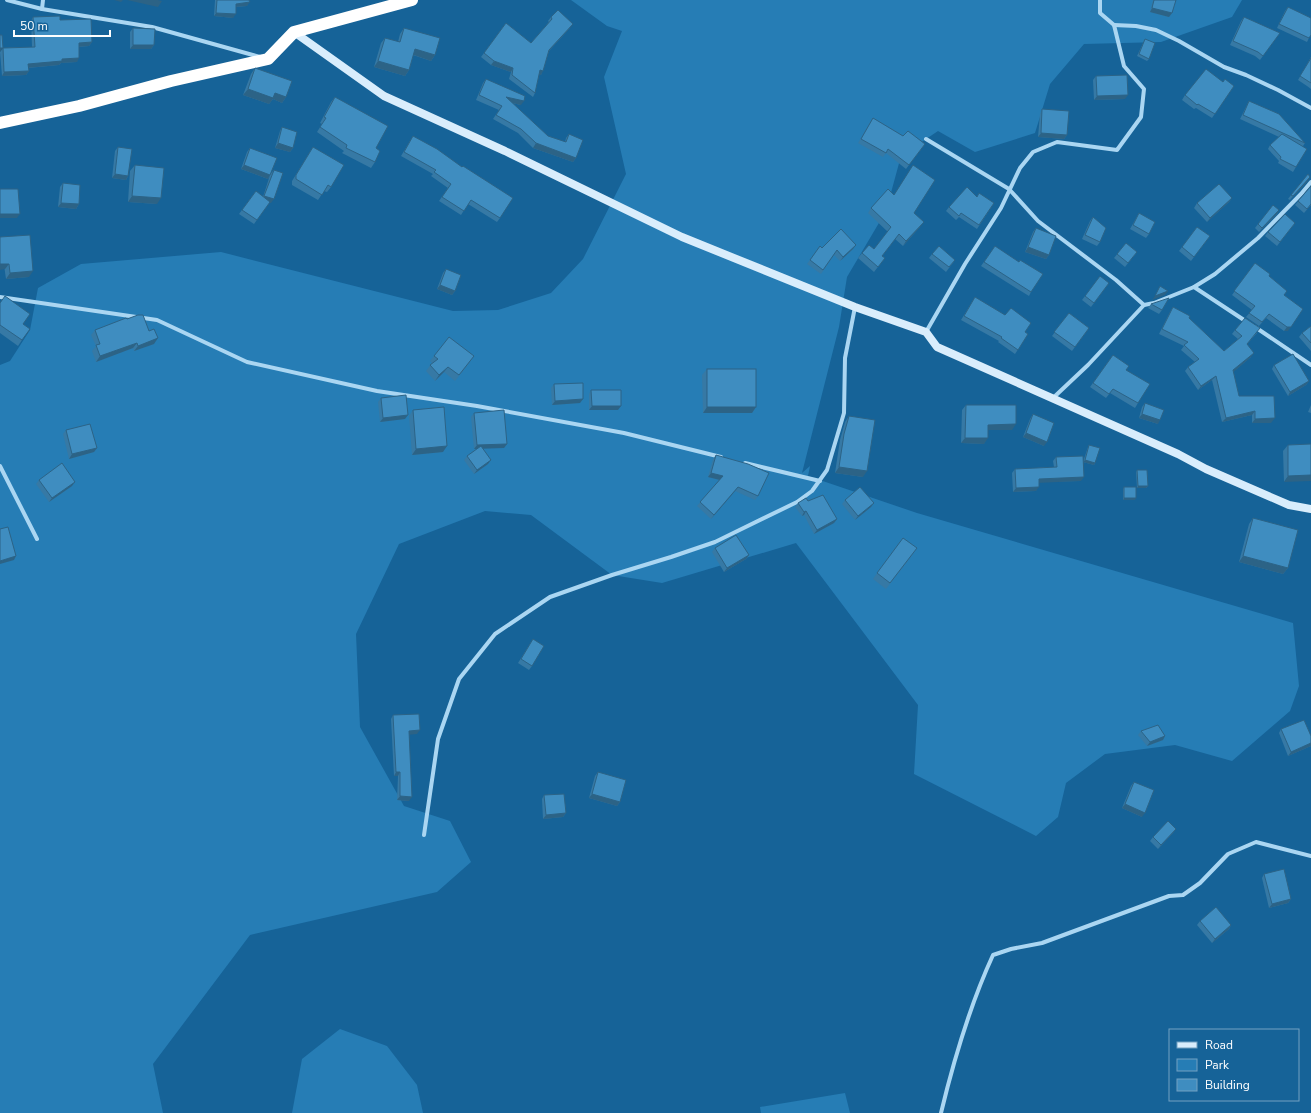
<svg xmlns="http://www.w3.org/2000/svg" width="1311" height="1113" font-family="'Nunito Sans',sans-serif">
<rect width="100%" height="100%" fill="#166398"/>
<g fill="#267db5">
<path d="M571,0H1242L1232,17L1161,42L1084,44L1050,84L1035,133L975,152L938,131L901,156L886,211L847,277L839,327L802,473L810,466L808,476L917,513L1293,623L1299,686L1290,711L1232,761L1175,745L1105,754L1066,783L1058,817L1036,836L914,774L918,705L796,543L662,583L612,575L531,515L485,511L399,544L356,634L360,727L404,806L450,821L471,862L437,892L250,935L153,1064L163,1113H0V365L10,361L30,330L38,288L81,264L221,252L453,311L498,310L551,293L583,259L626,174L604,77L622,31L607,26Z"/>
<path d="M340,1029L387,1046L417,1085L423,1113H292L302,1059Z"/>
<path d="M845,1093L850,1113H761L760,1107Z"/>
</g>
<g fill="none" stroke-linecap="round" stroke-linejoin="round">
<g stroke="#aad6f2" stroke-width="4">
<path d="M7,0L42,9L152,27L260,57"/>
<path d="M42,9L43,0"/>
<path d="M1114,25L1136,26L1156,30L1179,41L1224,67L1246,75L1278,90L1311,108"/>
<path d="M926,139L1009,189L1038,221L1116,280L1144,305L1088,365L1053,398"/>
<path d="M1194,287L1247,322"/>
<path d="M0,297L157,320L247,362L377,391L477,406L624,433L721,457"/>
<path d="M1144,305L1154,303L1194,287L1215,274L1258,238L1301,194L1311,182"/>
<path d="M1255,327L1311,365"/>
<path d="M926,332L965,264L1001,208L1020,168L1033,152L1057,142L1117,150L1141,117L1144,89L1124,66L1114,25L1100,13V0"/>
<path d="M745,463L820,481"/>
<path d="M0,466L37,539"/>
<path d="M424,835L438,739L459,679L495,634L550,597L612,575L671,557L715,542L797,502L812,491L827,470L844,413L845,358L855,307"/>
<path d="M941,1113C954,1059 970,1005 993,955L1011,949L1042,943L1169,896L1183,895L1200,883L1228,854L1256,842L1311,856"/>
</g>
<path stroke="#d9edfc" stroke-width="8" d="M294,32L384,96L505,151L682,237L855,307L926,332L937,347L1178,454L1206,469L1289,505L1311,509"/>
<path stroke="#fff" stroke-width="12" d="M0,123L79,106L171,81L268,59L294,32L412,0"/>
</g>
<g fill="#3679a5">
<path d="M215,0H249L247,6L236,7L233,18L214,16Z"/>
<path d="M1153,0H1176L1172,13L1169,17L1150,12Z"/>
<path d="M1288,7L1309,38L1307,42L1277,28L1285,11Z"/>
<path d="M33,17L60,20L92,42L89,46L79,47L77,62L61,63L59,65L28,68L29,71L26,75L2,76L0,52L3,48L32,47L31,21Z"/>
<path d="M551,17L570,28L549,51L541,75L539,74L535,93L533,97L509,79L511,72L491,65L481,57L506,23L531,43L549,22L548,21Z"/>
<path d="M1244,17L1280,33L1260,60L1255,56L1230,45L1241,21Z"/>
<path d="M133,28L154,45L151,49H130V32Z"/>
<path d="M404,28L435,55L431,61L413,55L409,70L405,76L374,67L381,43L385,38L398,42L400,34Z"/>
<path d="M1145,39L1149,59L1147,61L1137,56Z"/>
<path d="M1311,57V89L1307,86L1298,80Z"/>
<path d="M255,68L286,97L282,103L273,99L269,104L243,95L251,74Z"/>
<path d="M1096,76L1125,99L1094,100L1093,80Z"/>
<path d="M486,79L521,105L512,103L548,136L565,142L566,138L569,134L576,158L573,162L533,148L518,133L493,119L499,110L476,100L483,83Z"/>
<path d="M1223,82L1234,86L1212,118L1196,108L1194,109L1182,100L1185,95Z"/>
<path d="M335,97L376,148L375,162L371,168L342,153L344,151L317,132L322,124L320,123L331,102Z"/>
<path d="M1249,101L1305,143L1303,146L1296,167L1293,172L1278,163L1279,161L1268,149L1270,145L1279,137L1240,119Z"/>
<path d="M1042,109L1067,135L1064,139L1038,137L1040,114Z"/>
<path d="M873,118L903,136L925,144L906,169L886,153L883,157L858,143Z"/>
<path d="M282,127L293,148L290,152L275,148L280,131Z"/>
<path d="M413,136L500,218L497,222L468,204L461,215L439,201L448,188L431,176L433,174L401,156Z"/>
<path d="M118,147L128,176L126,180L112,178L115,151Z"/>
<path d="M313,147L331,187L327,192L324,191L318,200L292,185V181Z"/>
<path d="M250,148L271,173L274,170L271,203H269L254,224L239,214L256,191L263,197L270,175L268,179L241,169L247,152Z"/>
<path d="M135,165L157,204L128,202L130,171Z"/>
<path d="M1308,181L1290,200L1288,199L1291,195Z"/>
<path d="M63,183L79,204L76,209L58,207L60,187Z"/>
<path d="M1311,186V205L1304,213L1295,205Z"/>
<path d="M977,197L994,203L977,229L959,217L956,220L946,211L949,207Z"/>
<path d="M1232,198L1229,202L1207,222L1194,208L1197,203Z"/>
<path d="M871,208L914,213L920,227L903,246L895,239L882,256L881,263L874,272L858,258L862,253L874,249L888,232L868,213Z"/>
<path d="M1279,210L1277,214L1259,232L1255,228L1258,224Z"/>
<path d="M1139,213L1149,234L1146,238L1130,229Z"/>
<path d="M1093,217L1100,242L1097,246L1082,239L1090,221Z"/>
<path d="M1295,223L1277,246L1265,236L1268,232Z"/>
<path d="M1197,227L1210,236L1191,261L1179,251Z"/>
<path d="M1036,228L1049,255L1046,259L1025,252L1033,232Z"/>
<path d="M0,237L29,277L6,279Z"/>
<path d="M1126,243L1137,252L1125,267L1114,258Z"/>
<path d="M820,246L822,248L853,249L840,261L834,255L821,274L807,264Z"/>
<path d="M995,246L1031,292L1029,296L981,266Z"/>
<path d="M932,254L955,260L946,272L929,258Z"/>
<path d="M1255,263L1269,276L1284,296L1288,331H1284L1266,318L1259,326L1246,317L1252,310L1232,295Z"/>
<path d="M446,269L455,291L452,295L437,289L443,273Z"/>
<path d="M1109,283L1091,307L1082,300L1085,296Z"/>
<path d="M975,297L1028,334L1015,354L998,342L999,341L961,320Z"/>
<path d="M0,303L22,340L18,346L0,333Z"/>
<path d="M1151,304L1162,310L1159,314L1148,308Z"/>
<path d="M1173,307L1189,318L1224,351L1238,339L1232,334L1235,330L1257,333L1247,344L1251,357L1233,372L1239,396L1271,423H1252V415L1222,422L1212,380L1198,390L1185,371L1188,367L1195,362L1181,350L1184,346L1159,334L1170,312Z"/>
<path d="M1069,313L1089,328L1072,351L1052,336Z"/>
<path d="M127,319L149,331L154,344L134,351L133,348L96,362L92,351L96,346L91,335L95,330Z"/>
<path d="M1311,326V351L1299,337L1302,333Z"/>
<path d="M1113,355L1126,370L1138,403L1135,408L1110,393L1106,398L1090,387Z"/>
<path d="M434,356L470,362L455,381L444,372L435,381L426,371L432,363L430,361Z"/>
<path d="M1274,365L1309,381L1306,385L1288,396L1272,369Z"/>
<path d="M707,369L756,407L752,413H703L702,375Z"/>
<path d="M554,384L583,399L580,403L552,405L551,388Z"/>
<path d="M591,390L618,410H589V394Z"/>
<path d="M381,398L405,419L380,422L378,402Z"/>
<path d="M1145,403L1158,424L1139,418L1142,407Z"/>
<path d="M966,405L1012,430H988L984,444L961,443L962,410Z"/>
<path d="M1311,405V413L1308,412Z"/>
<path d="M413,410L443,452L412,455L409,416Z"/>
<path d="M474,413L507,444L504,448H482L488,464L474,474L464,460L467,456L477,449H474L471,417Z"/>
<path d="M1033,414L1044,446L1023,437L1030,419Z"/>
<path d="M849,416L863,477L835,473L840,440L845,422Z"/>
<path d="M66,430L97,448L94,452L69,459L63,434Z"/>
<path d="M1311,444L1284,482L1283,451L1288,445Z"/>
<path d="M1089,445L1095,463L1094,465L1083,462L1088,447Z"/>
<path d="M716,455L758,496L755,500L735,491L711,519L697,506L719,480L708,477L713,459Z"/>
<path d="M1056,457L1081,481L1039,482L1036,491L1013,492L1012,473L1015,469L1054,467L1053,461Z"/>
<path d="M1137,470L1148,486L1146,488H1137L1136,472Z"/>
<path d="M39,480L72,486L49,502L36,484Z"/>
<path d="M1124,487L1135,500H1123V489Z"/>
<path d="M845,500L871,507L855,520L842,504Z"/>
<path d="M798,503L837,519L834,523L814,534L804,515L802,516L795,507Z"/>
<path d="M1253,518L1288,568L1283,574L1239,562L1249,524Z"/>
<path d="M715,548L749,555L746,559L724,572L712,552Z"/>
<path d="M913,554L886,589L873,579L877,573Z"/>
<path d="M533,639L532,666L529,670L518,663Z"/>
<path d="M393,715L417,734H409V801L397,800L398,776H394L391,719Z"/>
<path d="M1281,729L1311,736V746L1288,756L1279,733Z"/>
<path d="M1141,731L1165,736L1163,740L1147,746L1138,735Z"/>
<path d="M598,772L620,802L617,806L589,798L595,776Z"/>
<path d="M1134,782L1142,817L1122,808L1131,786Z"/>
<path d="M544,795L566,813L563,817L543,819L542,799Z"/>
<path d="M1176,829L1173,833L1158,849L1150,841L1153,837Z"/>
<path d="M1264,874L1291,899L1288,903L1269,908L1262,878Z"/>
<path d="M1200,921L1231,925L1229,929L1212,943L1197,925Z"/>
</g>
<g fill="#2c6386">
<path d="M114,0H123L121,2Z"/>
<path d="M127,0H158L162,1L158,7Z"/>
<path d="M250,2L247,6L234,7L236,4Z"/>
<path d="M1152,8L1172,13L1169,17L1150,12Z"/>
<path d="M216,13L236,14L233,18L214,16Z"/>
<path d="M573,24L570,28L546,54L549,50Z"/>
<path d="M92,42L89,46L76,47L79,43Z"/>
<path d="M133,45H154L151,49H130Z"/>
<path d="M0,48H3L0,52Z"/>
<path d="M415,49L435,55L431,61L411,54Z"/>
<path d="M79,58L77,62L61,63L59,65L26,68L28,64L62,59Z"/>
<path d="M378,61L409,70L405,76L374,67Z"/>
<path d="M494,61L513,68L511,72L491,65Z"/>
<path d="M540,70L543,71L541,75L537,74Z"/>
<path d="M29,71L26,75L2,76L4,72Z"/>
<path d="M248,89L275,93L286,97L282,103L273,99L269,104L243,95Z"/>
<path d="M1128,95L1125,99L1094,100L1097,96Z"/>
<path d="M506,97L524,101L521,105L503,101Z"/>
<path d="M1041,133L1067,135L1064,139L1038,137Z"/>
<path d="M278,143L293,148L290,152L275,148Z"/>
<path d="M536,143L576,158L573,162L533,148Z"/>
<path d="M244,165L270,175L268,179L241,169Z"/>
<path d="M115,174L128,176L126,180L112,178Z"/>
<path d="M1310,177L1308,181L1290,200L1293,196Z"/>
<path d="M132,196L161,198L157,204L128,202Z"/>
<path d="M264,196L274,199L271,203H269L254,224L269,203L262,200Z"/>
<path d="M1232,198L1229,202L1207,222L1210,218Z"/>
<path d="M61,203L79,204L76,209L58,207Z"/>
<path d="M1279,210L1277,214L1259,232L1262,228Z"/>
<path d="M0,214H20L17,218H0Z"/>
<path d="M924,222L920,227L903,246L906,241Z"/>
<path d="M856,245L853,249L840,261L843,257Z"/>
<path d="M1028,247L1049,255L1046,259L1025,252Z"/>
<path d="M0,264H9L5,269L0,270Z"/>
<path d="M33,271L29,277L6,279L10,273Z"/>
<path d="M440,285L455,291L452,295L437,289Z"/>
<path d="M1168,291L1165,295L1152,300L1155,296Z"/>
<path d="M1287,327H1291L1288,331H1284Z"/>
<path d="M158,338L154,344L134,351L138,346Z"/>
<path d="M137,343L133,348L96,362L100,356Z"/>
<path d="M1254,353L1251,357L1230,375L1233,370Z"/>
<path d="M448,367L444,372L435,381L439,375Z"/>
<path d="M1216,376L1212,380L1198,390L1201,386Z"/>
<path d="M1309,381L1306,385L1288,396L1290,392Z"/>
<path d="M583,399L580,403L552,405L555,401Z"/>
<path d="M592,406H621L618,410H589Z"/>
<path d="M707,407H756L752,413H703Z"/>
<path d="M1255,411L1252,415L1222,422L1226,418Z"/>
<path d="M1142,414L1160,420L1158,424L1139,418Z"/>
<path d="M408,415L405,419L380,422L383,418Z"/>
<path d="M1275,418L1271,423H1252L1255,419Z"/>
<path d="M1016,424L1012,430H984L988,425Z"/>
<path d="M1026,433L1047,442L1044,446L1023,437Z"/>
<path d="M965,438H988L984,444L961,443Z"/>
<path d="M507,444L504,448L474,449L477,445Z"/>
<path d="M447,446L443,452L412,455L416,449Z"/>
<path d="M97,448L94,452L69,459L72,454Z"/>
<path d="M491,460L488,464L474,474L477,470Z"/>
<path d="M1085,460L1095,463L1094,465L1083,462Z"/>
<path d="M839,467L867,471L863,477L835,473Z"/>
<path d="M711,473L723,476L720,480L708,477Z"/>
<path d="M1311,475V481L1284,482L1288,476Z"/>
<path d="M1084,477L1081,481L1036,483L1039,479Z"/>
<path d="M75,482L72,486L49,502L52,498Z"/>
<path d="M1138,486H1148L1146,488H1137Z"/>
<path d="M738,487L735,491L711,519L714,515Z"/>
<path d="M1039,487L1036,491L1013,492L1016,488Z"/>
<path d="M1124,498H1136L1135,500H1123Z"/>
<path d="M874,503L871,507L855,520L858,516Z"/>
<path d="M806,511L804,515L802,516L804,512Z"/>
<path d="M837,519L834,523L814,534L817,530Z"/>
<path d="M749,555L746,559L724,572L727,568Z"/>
<path d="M16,556L14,560L0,564V561Z"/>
<path d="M1243,556L1288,568L1283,574L1239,562Z"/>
<path d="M420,730L417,734L407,735L409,731Z"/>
<path d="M1165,736L1163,740L1147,746L1150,742Z"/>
<path d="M1311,743V746L1288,756L1291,752Z"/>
<path d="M396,772H400L398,776H394Z"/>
<path d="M592,794L620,802L617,806L589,798Z"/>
<path d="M400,796L412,797L409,801L397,800Z"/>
<path d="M1125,804L1145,813L1142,817L1122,808Z"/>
<path d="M566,813L563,817L543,819L546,815Z"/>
<path d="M1176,829L1173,833L1158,849L1161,845Z"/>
<path d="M1291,899L1288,903L1269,908L1272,904Z"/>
<path d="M1231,925L1229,929L1212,943L1215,939Z"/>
</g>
<g fill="#3f8dc0" stroke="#2c6386">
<path d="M217,0H249L250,2L236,4V14L216,13Z"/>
<path d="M1154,0H1176L1172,13L1152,8Z"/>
<path d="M1288,7L1311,18V35L1309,38L1279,24Z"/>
<path d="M558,10L573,24L549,50L543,71L540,70L535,93L512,75L513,68L494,61L484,53L506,23L531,43L552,19L551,17Z"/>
<path d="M60,16V20L91,19L92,42L79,43V58L62,59V61L28,64L29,71L4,72L3,48L35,47L33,17Z"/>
<path d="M1244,17L1280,33L1263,56L1258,52L1233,41Z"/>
<path d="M133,28L155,29L154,45H133Z"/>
<path d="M404,28L440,38L435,55L415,49L409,70L378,61L385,38L400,42Z"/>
<path d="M0,35H2L3,48H0Z"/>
<path d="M1145,39L1155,43L1149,59L1139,54Z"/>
<path d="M1311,58V83L1300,76Z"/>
<path d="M255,68L292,81L286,97L275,93L273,98L248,89Z"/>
<path d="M1206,69L1223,82L1225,79L1234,86L1215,114L1198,104L1197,105L1185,95Z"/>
<path d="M1127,75L1128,95L1097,96L1096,76Z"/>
<path d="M486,79L525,96L524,101L506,97L548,136L566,142L569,134L583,140L576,158L536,143L521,129L496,115L502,106L479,95Z"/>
<path d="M335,97L388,126L376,148L380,151L375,162L346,148L347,145L320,127L326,118L324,117Z"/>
<path d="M1249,101L1279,114L1305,143L1243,115Z"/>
<path d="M1042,109L1069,111L1067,135L1041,133Z"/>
<path d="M873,118L903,136L908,131L925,144L909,165L888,149L886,153L861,139Z"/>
<path d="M282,127L297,132L293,148L278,143Z"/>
<path d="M1282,134L1307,149L1296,167L1280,159L1281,157L1270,145Z"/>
<path d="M413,136L437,149L462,167L463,166L513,198L500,218L471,200L464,211L442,197L451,184L434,172L436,170L404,152Z"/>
<path d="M118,147L132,149L128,176L115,174Z"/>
<path d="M313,147L344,165L331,187L328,185L322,195L296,179V175Z"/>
<path d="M250,148L277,158L270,175L244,165Z"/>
<path d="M135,165L164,168L161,198L132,196Z"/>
<path d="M913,165L935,180L914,213L924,222L906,241L899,234L882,256L885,258L878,267L862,253L869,245L874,249L891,227L871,208L888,189L894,195Z"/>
<path d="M274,170L283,173L274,199L264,196Z"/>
<path d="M1308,174L1310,177L1293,196L1291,195Z"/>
<path d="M63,183L80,185L79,204L61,203Z"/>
<path d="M1219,184L1232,198L1210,218L1197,203Z"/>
<path d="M1311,186V204L1307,209L1298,201Z"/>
<path d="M967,187L977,197L979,193L994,203L979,225L961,213L959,216L949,207Z"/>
<path d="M0,189H18L20,214H0Z"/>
<path d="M256,191L270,202L257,220L242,210Z"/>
<path d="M1273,205L1279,210L1262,228L1258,224Z"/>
<path d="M1139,213L1155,222L1149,234L1133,225Z"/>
<path d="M1285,214L1295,223L1280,242L1268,232Z"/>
<path d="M1093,217L1106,228L1100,242L1085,235Z"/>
<path d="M1197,227L1210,236L1194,257L1182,247Z"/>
<path d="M1036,228L1056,236L1049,255L1028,247Z"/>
<path d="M841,229L856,245L843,257L837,250L823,270L810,260L820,246L822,248Z"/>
<path d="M30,235L33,271L10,273L9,264H0V237Z"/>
<path d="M1126,243L1137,252L1128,263L1117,254Z"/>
<path d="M939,246L955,260L949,267L932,254Z"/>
<path d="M995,246L1019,262L1020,260L1043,274L1031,292L984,262Z"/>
<path d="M1255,263L1270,274L1269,276L1287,291L1284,295L1303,309L1291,327H1287L1269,314L1262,322L1249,313L1255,306L1234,291Z"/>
<path d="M446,269L461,275L455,291L440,285Z"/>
<path d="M1100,276L1109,283L1094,303L1085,296Z"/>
<path d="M1160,286L1168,291L1155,296Z"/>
<path d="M5,296L30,314L23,324L30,329L22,340L0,325V303Z"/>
<path d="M975,297L1005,315L1011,308L1031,323L1025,332L1028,334L1018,350L1001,338L1002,337L964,316Z"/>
<path d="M1169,298L1162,310L1151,304Z"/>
<path d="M1173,307L1190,316L1189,318L1224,351L1242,336L1235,330L1245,318L1260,328L1247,344L1254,353L1233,370L1239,396H1274L1275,418L1255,419V411L1226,418L1216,376L1201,386L1188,367L1199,359L1184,345L1188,342L1162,329Z"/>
<path d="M1069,313L1089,328L1075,347L1054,332Z"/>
<path d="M138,315H143L149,331L154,329L158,338L138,346L137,343L100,356L96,345L100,344L95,330L126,318L127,319Z"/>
<path d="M1311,326V343L1302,333Z"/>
<path d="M449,337L474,356L459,375L448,367L439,375L430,365L438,359L434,356Z"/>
<path d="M1293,354L1309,381L1290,392L1274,365Z"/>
<path d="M1113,355L1129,366L1126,370L1150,384L1138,403L1113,389L1109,394L1093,383Z"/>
<rect x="707" y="369" width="49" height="38"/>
<path d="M583,383V399L555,401L554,384Z"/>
<path d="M591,390H621V406H592Z"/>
<path d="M406,395L408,415L383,418L381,398Z"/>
<path d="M1145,403L1164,410L1160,420L1142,414Z"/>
<path d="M966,405H1016V424L988,425V438H965Z"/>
<path d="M444,407L447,446L416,449L413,410Z"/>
<path d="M504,410L507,444L477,445L474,413Z"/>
<path d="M1033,414L1054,423L1047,442L1026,433Z"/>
<path d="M849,416L875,420L867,471L839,467L844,434Z"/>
<path d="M90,424L97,448L72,454L66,430Z"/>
<path d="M1311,444V475L1288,476V445Z"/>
<path d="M1089,445L1100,448L1095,463L1085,460Z"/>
<path d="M481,446L491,460L477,470L467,456Z"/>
<path d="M716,455L748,464L769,473L758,496L738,487L714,515L700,502L723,476L711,473Z"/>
<path d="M1083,456L1084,477L1039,479V487L1016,488L1015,469L1057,467L1056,457Z"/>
<path d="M62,463L75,482L52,498L39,480Z"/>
<path d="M1137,470H1147L1148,486H1138Z"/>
<path d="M860,487L874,503L858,516L845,500Z"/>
<rect x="1124" y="487" width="12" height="11"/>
<path d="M823,495L837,519L817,530L806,511L804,512L798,503L806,498L808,501Z"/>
<path d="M1253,518L1298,530L1288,568L1243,556Z"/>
<path d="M8,527L16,556L0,561V529Z"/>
<path d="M736,535L749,555L727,568L715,548Z"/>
<path d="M903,538L917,548L890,583L877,573Z"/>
<path d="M533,639L544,646L532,666L521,659Z"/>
<path d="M419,714L420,730L409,731L412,797L400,796V772H396L393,715Z"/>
<path d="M1304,720L1311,736V743L1291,752L1281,729Z"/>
<path d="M1158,725L1165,736L1150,742L1141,731Z"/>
<path d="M598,772L626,780L620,802L592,794Z"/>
<path d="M1134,782L1154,790L1145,813L1125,804Z"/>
<path d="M564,794L566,813L546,815L544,795Z"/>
<path d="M1168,821L1176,829L1161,845L1153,837Z"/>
<path d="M1284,869L1291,899L1272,904L1264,874Z"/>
<path d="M1216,907L1231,925L1215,939L1200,921Z"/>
</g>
<rect x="1169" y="1029" width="130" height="72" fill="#166398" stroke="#73a1c1"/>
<rect x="1177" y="1042" width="20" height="6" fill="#d9edfc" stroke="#73a1c1"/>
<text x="1205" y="1049" font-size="12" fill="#ffffff">Road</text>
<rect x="1177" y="1059" width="20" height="12" fill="#267db5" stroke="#73a1c1"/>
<text x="1205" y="1069" font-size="12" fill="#ffffff">Park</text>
<rect x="1177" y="1079" width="20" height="12" fill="#3f8dc0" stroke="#73a1c1"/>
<text x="1205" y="1089" font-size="12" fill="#ffffff">Building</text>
<path d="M14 30v6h96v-6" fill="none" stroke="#ffffff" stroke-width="2"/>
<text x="20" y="30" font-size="12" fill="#ffffff" stroke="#166398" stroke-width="3" paint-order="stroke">50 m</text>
</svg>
